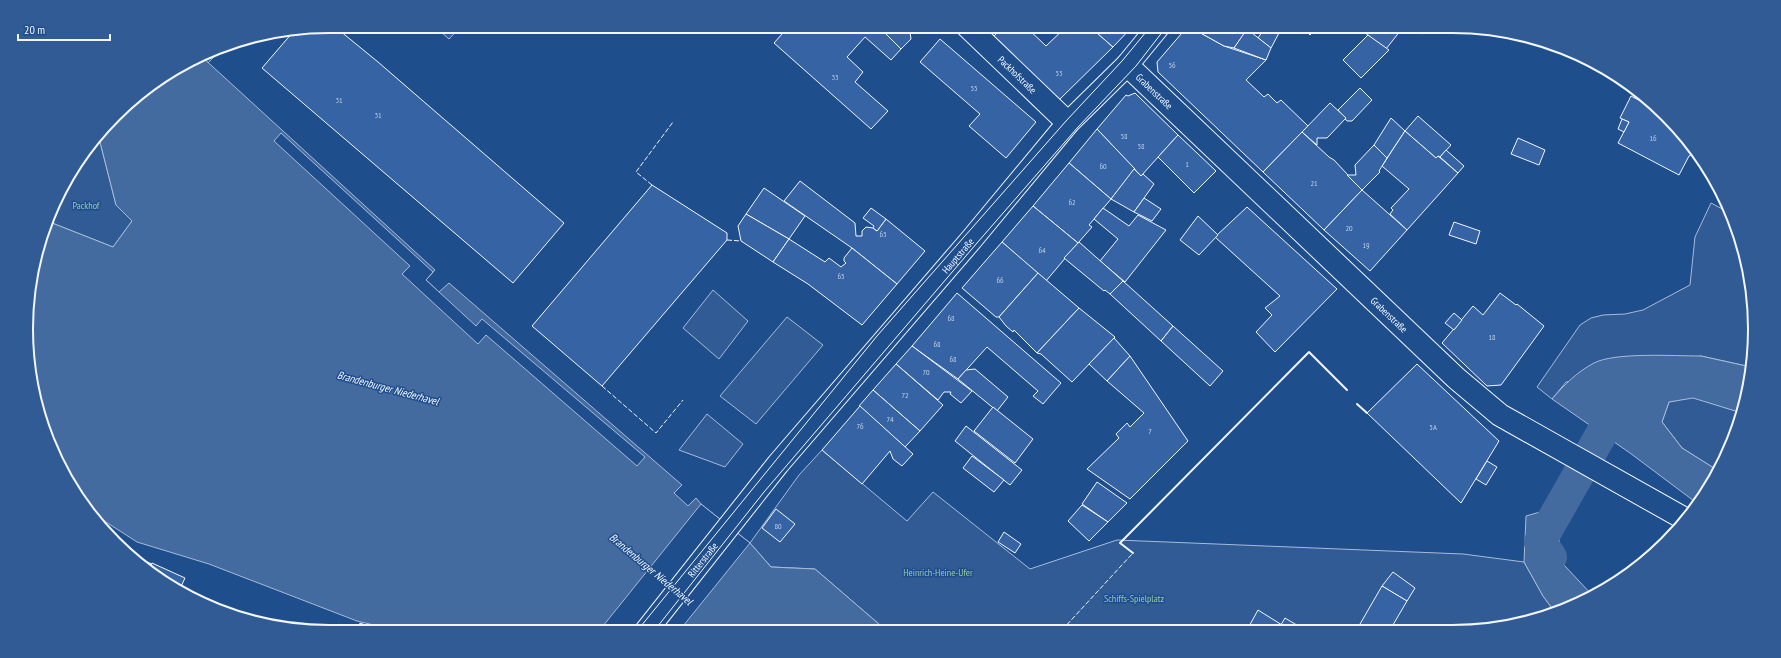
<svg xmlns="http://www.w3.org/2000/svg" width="1781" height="658" font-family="'PT Sans Narrow',sans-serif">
<rect width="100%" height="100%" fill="#1f4e8c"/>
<g fill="#305b95" stroke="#a8bbd7">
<path d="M434,26H461L449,39Z"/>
<path d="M224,46L208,63L201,56Z"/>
<path d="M99,138L116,205L132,221L113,247L47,221L66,178Z"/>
<path d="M1711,203L1730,213L1739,232L1752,290L1754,349L1751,367L1701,356L1566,382L1552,399L1537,387L1580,325L1591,318L1603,315L1625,314L1643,310L1690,285L1695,237Z"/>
<path d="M713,290L748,321L719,359L683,328Z"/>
<path d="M787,317L823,345L756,424L720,396Z"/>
<path d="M1693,397L1742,413L1717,470L1682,448L1662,422L1669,402Z"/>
<path d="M707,414L743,444L725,467L679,450Z"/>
<path d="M822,450L907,521L933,492L1030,569L1117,540L1463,554L1524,562L1543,596L1554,611L1492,629L887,631L815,569L771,567L750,543L799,475Z"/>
</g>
<g fill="#446ba0" stroke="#a8bbd7">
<path d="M201,56L435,270L426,280L439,292L449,283L682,485L674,493L688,506L696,498L701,504L750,543L771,567L815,569L887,631L403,632L357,621L209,564L137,542L92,513L77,497L49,445L32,388L29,289L42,232L47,221L113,247L132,221L116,205L99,138L129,101L178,66Z"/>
<path d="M1701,356L1751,367L1745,408L1742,413L1693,398L1669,402L1662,422L1682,448L1717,470L1704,497L1698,504L1630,453L1552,399C1564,385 1577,372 1594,363C1615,352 1675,356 1701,356Z"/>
<path d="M1540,512L1555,520L1564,565L1593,596L1586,601L1554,611L1543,596L1524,562L1526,516Z"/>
</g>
<g fill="#1f4e8c" stroke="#a8bbd7">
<path d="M281,133L433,272L426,280L476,326L482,319L645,457L637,466L486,335L478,344L402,274L410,266L274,141Z"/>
<path d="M701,504L750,543L679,631H599Z"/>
</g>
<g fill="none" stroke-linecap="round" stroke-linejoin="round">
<path stroke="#446ba0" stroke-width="32" d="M1551,557L1540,542L1602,433L1621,402L1628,398"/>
</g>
<g fill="#3563a3" stroke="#f2f6ff">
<path d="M329,26H334L378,62L564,223L513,283L262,68L293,32Z"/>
<path d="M789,26H880L901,49L891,60L865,37L847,57L863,72L855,82L888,111L871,129L774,43Z"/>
<path d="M889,26H916L910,32L911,39L901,49L883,31Z"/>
<path d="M1004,26H1025L1046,46L1067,26H1089L1113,47L1059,100L993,37Z"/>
<path d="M1089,26H1133L1113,47Z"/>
<path d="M1188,26L1224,46L1266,60L1246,80L1264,97L1268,94L1277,103L1281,100L1308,126L1263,172L1158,72L1157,62Z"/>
<path d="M1188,26H1242L1247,30L1234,48L1224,46Z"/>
<path d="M1266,26L1279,33L1271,48L1258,38Z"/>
<path d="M1301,26H1318L1310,35Z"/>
<path d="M1356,26H1404L1386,49Z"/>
<path d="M1413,26H1424V31L1423,34Z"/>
<path d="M1247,29L1271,48L1266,60L1234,48Z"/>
<path d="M1368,35L1389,50L1361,78L1343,60Z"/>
<path d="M940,39L1036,122L1006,158L969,126L980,114L920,62Z"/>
<path d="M1360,88L1372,100L1352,121H1347L1338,110Z"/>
<path d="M1638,90L1661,112L1634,98Z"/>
<path d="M1135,93L1178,135L1141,176L1097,129L1126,95L1128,96Z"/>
<path d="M1631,96L1661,112L1680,129L1696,152L1689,156L1679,175L1618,143L1629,122L1620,118Z"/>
<path d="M1330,103L1346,118L1327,138H1317V145L1302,132Z"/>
<path d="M1418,116L1451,145L1440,157L1438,156L1436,158L1405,131Z"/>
<path d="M1391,118L1405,131L1387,158L1374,145Z"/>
<path d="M1622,119L1629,122L1624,132L1618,129Z"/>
<path d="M1097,129L1135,169L1111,199L1069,163Z"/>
<path d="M1405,131L1436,158L1438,156L1458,173L1407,230L1390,214L1393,210L1391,208L1409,189L1382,166Z"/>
<path d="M1302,132L1329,157L1334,160L1362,190L1324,230L1263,172Z"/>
<path d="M1178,135L1216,171L1194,193L1158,157Z"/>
<path d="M1518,138L1545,150L1539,165L1511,154Z"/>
<path d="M1374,145L1387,158L1379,171L1380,172L1362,190L1347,175H1356L1355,165Z"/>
<path d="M1446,150L1464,166L1458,173L1440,157Z"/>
<path d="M1069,163L1111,199L1089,225L1092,227L1078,243L1033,206Z"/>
<path d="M1134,169L1141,176L1143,174L1154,184L1134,212L1111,199Z"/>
<path d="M800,181L855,223L856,236H862V231L866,227L873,228L877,231L886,219L925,251L897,284L852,248L784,201Z"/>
<path d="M652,185L727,233V240L602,386L532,326Z"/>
<path d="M764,188L805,216L789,239L746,214Z"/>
<path d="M1362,190L1407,230L1370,271L1324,230Z"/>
<path d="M1144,198L1161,209L1152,221L1134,212Z"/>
<path d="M1033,206L1078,243L1046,281L1002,242Z"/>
<path d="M1247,207L1337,289L1275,352L1256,332L1272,315L1265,308L1280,296L1215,237Z"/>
<path d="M871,208L886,219L877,231L873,228L874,226L863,218Z"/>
<path d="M1103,208L1129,226L1138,215L1166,230L1125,282L1100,261L1118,239L1094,219Z"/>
<path d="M746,214L789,239L773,262L741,241L738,226Z"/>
<path d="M1198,216L1218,235L1199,255L1180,240Z"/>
<path d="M1454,222L1480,231L1476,244L1449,235Z"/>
<path d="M789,239L825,262L829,258L841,267L846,263L844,261V258L852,248L897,284L862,325L808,284L773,262Z"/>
<path d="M1002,242L1038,273L999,317H996L962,288Z"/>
<path d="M1079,242L1123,281L1110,294L1105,290L1104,291L1064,258Z"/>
<path d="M1038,273L1079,308L1037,353L1014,330L1013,332L1006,326L999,317Z"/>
<path d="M1123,281L1173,326L1161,341L1110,294Z"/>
<path d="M957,293L1061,383L1043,404L1033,396L1038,391L987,347L958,379L912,346Z"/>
<path d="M1500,293L1516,305L1517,304L1544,326L1501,385L1487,386L1442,343L1473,306L1483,315Z"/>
<path d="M1079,308L1115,337L1072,382L1041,354L1037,353Z"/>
<path d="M1454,313L1462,320L1454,330L1445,323Z"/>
<path d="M1173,326L1223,371L1210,386L1161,341Z"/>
<path d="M1114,338L1130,356L1107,381L1089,364Z"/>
<path d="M912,346L972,391L961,403L950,394L951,392H944L938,400L896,364Z"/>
<path d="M1130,356L1188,441L1130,499L1087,469L1119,438L1116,434L1127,423L1130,427L1144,413L1107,381Z"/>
<path d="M896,364L943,405L920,431L873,390Z"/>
<path d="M1417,364L1499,441L1461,503L1367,413Z"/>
<path d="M975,369L1008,397L997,411L958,379L966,370Z"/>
<path d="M873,390L920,431L905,447L859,406Z"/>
<path d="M860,406L913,454L902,466L893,459L890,451L862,484L822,450Z"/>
<path d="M993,407L1033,439L1015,463L974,431Z"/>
<path d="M966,426L1022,470L1010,485L955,441Z"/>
<path d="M972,456L1004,480L994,492L963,468Z"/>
<path d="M1487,461L1497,467L1486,485L1476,479Z"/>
<path d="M1097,482L1127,503L1108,522L1082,504Z"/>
<path d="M1082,505L1108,522L1089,541L1068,521Z"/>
<path d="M776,509L795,524L780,542L762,528Z"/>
<path d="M1004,532L1021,544L1015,553L998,542Z"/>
<path d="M131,555L152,564L149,572L145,570Z"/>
<path d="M152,563L185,578L179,591L149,572Z"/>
<path d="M1393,572L1415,588L1407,601L1382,586Z"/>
<path d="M1382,586L1407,601L1390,630H1369L1360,624Z"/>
<path d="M1258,610L1282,625L1278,630H1247Z"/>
<path d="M1285,618L1305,630H1278Z"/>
<path d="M360,623L384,632H357Z"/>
</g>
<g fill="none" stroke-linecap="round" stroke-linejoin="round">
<defs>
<g id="street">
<path id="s1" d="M967,26L1068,123"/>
<path id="s2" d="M1127,65L1456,378L1500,415L1685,519"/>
<path id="s3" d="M646,631L778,464L971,240L1068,123L1127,65L1159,26"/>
</g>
</defs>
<use href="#street" stroke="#f2f6ff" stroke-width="24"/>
<use href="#street" stroke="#1f4e8c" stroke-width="22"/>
<g stroke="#f2f6ff" stroke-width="1">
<path d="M637,631L877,336L1066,121L1122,61L1151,26"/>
<path d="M654,631L764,492L977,243L1078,127L1136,66L1167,26"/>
</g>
<g stroke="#f2f6ff" stroke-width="1" stroke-dasharray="5 2" stroke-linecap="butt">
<path d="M652,185L636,172L673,122"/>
<path d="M727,240L741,241"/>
<path d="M602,386L656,433L683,400"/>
<path d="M1062,630L1133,553"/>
</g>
<g stroke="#f2f6ff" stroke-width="2">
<path d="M1357,404L1367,413"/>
<path d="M1133,553L1120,543L1309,352L1347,390"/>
</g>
</g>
<g text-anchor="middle" stroke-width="3" stroke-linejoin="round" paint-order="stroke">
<g font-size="8" fill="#c3d1e8">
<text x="1172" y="68">56</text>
<text x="1059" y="76">53</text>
<text x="835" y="80">33</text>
<text x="974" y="91">55</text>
<text x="339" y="103">31</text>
<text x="378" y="118">31</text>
<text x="1124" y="139">58</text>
<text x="1653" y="141">16</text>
<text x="1141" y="149">58</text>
<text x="1187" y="167">1</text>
<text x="1103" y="169">60</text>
<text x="1314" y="186">21</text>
<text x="1072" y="205">62</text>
<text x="1349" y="231">20</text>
<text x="883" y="237">63</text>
<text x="1366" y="248">19</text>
<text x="1042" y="253">64</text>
<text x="841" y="279">65</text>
<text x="1000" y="283">66</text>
<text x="951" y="321">68</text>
<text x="1492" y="340">18</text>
<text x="937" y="347">68</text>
<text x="953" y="362">68</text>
<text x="926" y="375">70</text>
<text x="905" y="398">72</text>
<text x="890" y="422">74</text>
<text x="860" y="429">76</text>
<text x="1433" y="430">5A</text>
<text x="1150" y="434">7</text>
<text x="778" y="529">80</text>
</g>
<g font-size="10" fill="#f2f6ff" stroke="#1f4e8c">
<text dy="4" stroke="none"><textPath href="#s1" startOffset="70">Packhofstraße</textPath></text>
<text dy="4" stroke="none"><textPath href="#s2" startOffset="38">Grabenstraße</textPath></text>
<text dy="4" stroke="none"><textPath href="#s3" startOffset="488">Hauptstraße</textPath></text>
<text dy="4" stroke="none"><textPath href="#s2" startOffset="362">Grabenstraße</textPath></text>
<text dy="4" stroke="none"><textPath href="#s3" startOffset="91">Ritterstraße</textPath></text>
</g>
<g font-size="10" fill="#97c8a6" stroke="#1f4e8c">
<text x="86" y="209">Packhof</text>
<text x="938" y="576">Heinrich-Heine-Ufer</text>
<text x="1134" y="602">Schiffs-Spielplatz</text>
</g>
<g font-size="11" font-style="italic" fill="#f2f6ff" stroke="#1f4e8c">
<text transform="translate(388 388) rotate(15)" y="4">Brandenburger Niederhavel</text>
<text transform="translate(651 569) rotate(40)" y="4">Brandenburger Niederhavel</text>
</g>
</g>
<path d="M0 0H1781V658H0ZM329 33H1452A296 296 0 0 1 1748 329V329A296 296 0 0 1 1452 625H329A296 296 0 0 1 33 329V329A296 296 0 0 1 329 33Z" fill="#305b95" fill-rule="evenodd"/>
<path fill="none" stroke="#f2f6ff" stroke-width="2" d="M329 33H1452A296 296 0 0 1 1748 329V329A296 296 0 0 1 1452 625H329A296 296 0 0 1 33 329V329A296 296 0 0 1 329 33Z"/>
<path d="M18 34v6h92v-6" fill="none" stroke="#f2f6ff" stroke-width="2"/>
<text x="24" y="34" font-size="12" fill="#f2f6ff" stroke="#1f4e8c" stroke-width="3" paint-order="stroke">20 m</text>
</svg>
